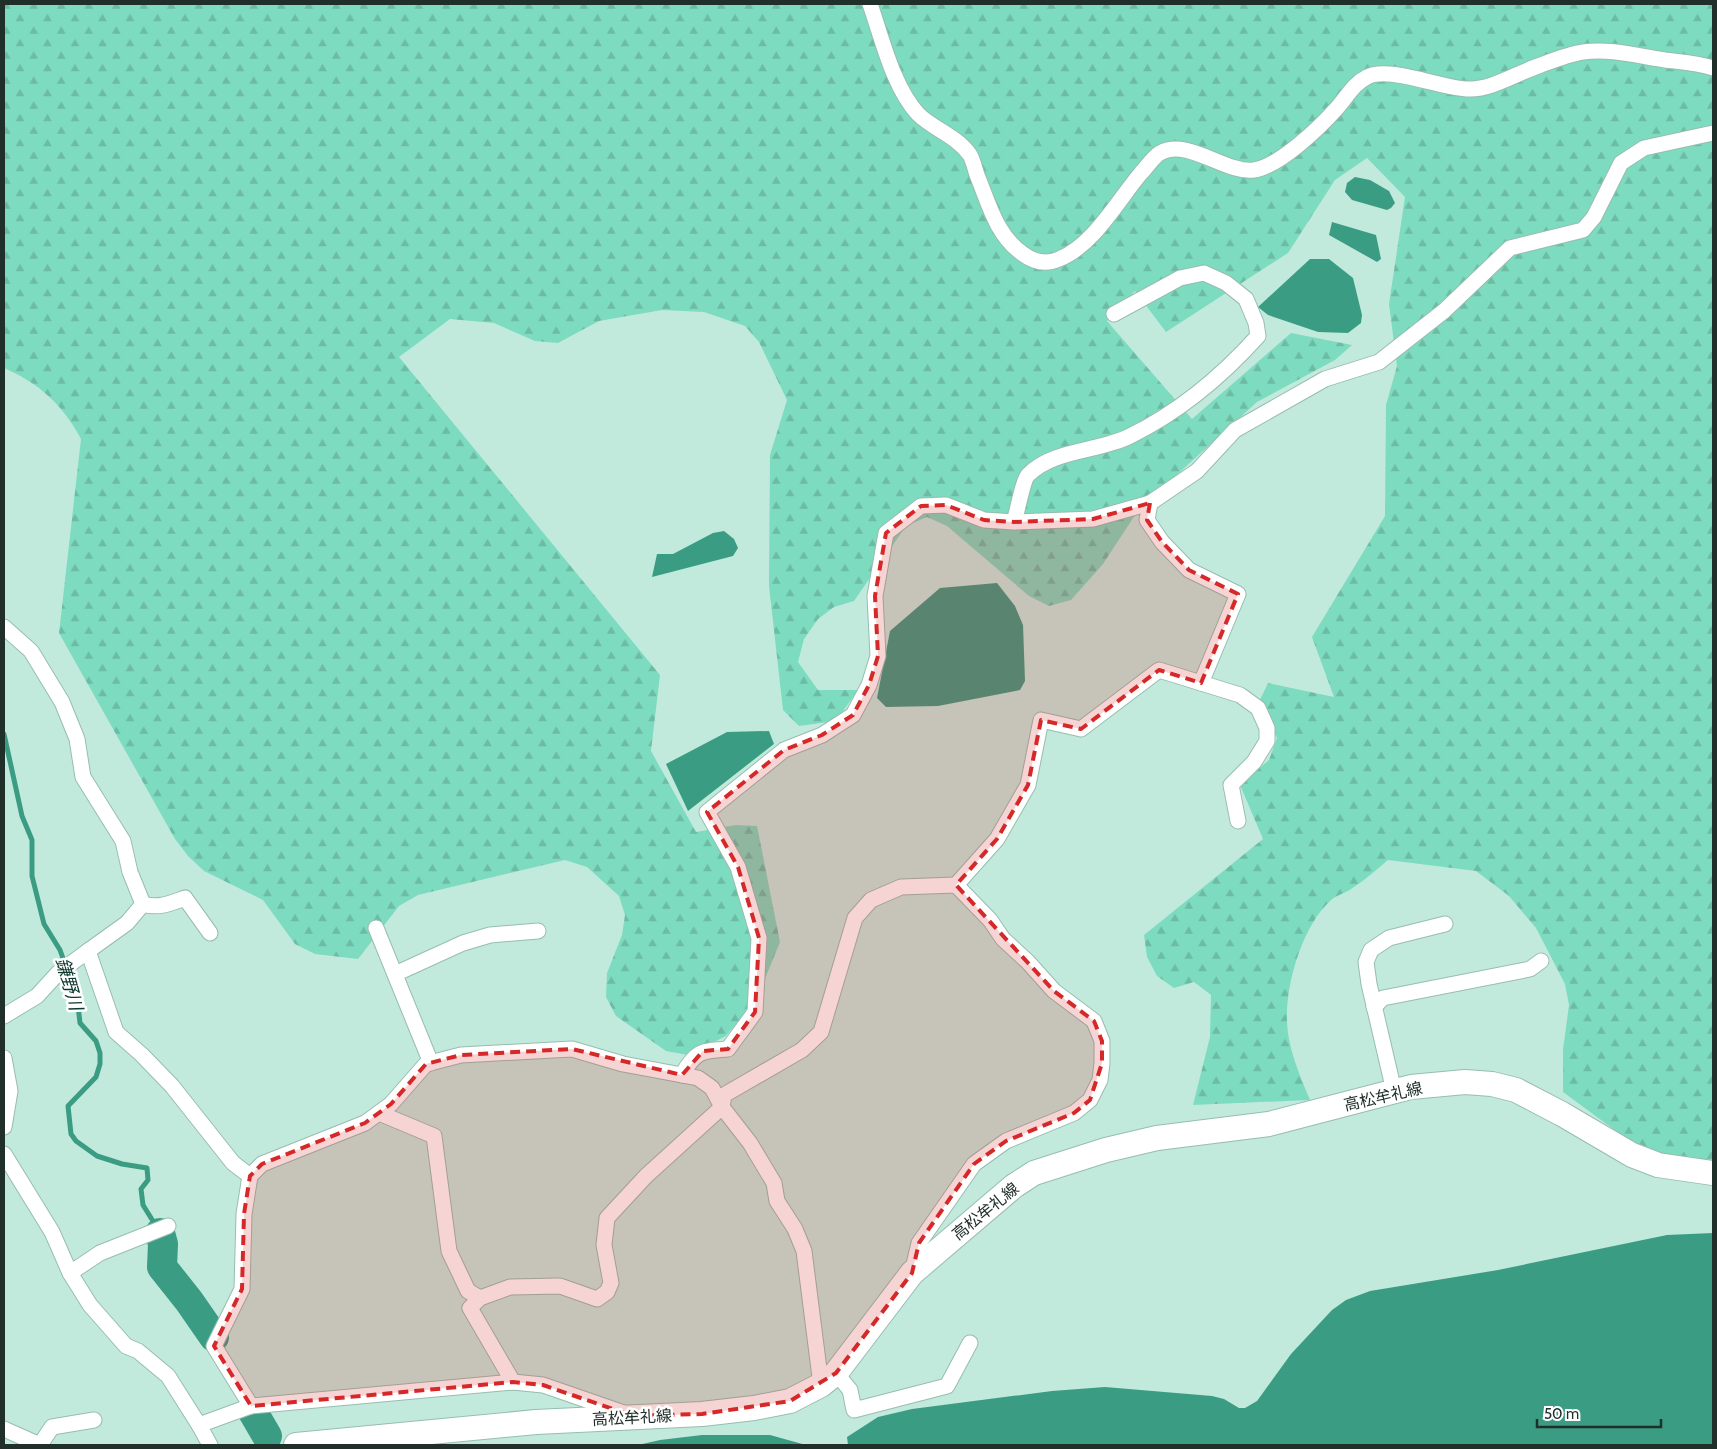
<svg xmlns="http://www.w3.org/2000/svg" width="1717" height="1449" font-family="Cabin,'Noto Sans JP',sans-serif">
<defs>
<pattern id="forest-firs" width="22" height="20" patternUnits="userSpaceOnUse" patternTransform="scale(1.25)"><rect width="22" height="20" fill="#7ddbbf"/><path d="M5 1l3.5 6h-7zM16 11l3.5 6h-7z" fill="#6cbca4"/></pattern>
</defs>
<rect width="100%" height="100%" fill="#c2eadc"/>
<path fill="url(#forest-firs)" d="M4,4H1713V1160L1650,1156L1563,1092V1050L1569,1005L1565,984L1536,928L1509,896L1476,871L1388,860C1376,870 1364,881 1351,889C1345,893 1337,895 1331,900C1303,925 1286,982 1287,1019C1287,1046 1300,1076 1310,1100L1193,1105L1210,1037L1211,995L1194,982L1174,988L1157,976L1147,957L1144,935L1263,839L1240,785L1269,760L1277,738L1259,702L1268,683L1334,697L1312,637L1385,516L1386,405L1397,366L1389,304L1405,197L1367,158L1335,180L1288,253L1166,332L1135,291L1107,321L1192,419L1291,333L1352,345L1335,360L1257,402L1139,509L1103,564L1071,600L1049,606L1029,596L947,526L927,517L906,526L854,601L834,607L818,619L804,639L798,662L818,690H858L836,721L799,726L783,710L769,586L770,455L787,400L759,342L745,326L704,312L662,310L599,321L558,343L535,341L494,323L450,319L399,357L660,675L651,751L696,832L736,825L757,826L780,942L764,981L753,1001L740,1019L726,1036L688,1055L666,1051L616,1016L606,997L607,973L622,935L625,915L619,896L587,867L565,860L418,895L399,906L358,959L315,954L295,944L263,900L204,871L188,856L175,839L59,633L81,439C63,405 39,383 4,368Z"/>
<g fill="#3a9d83">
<path d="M1355,177L1370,180L1389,191L1395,203L1391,208L1387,210L1352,200L1345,192L1347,183Z"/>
<path d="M1332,222L1376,235L1381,259L1377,262L1329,235Z"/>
<path d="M1310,259H1329L1353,278L1362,315L1361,323L1348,333L1318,332L1268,315L1258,307Z"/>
<path d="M724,531L734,539L738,548L733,556L652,577L657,554H673L713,533Z"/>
<path d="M997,583L1015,606L1023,625L1025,681L1020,690L938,706L886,707L877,698L890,631L940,588Z"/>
<path d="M769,731L774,744L688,811L666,764L727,732Z"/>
<path d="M1713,1233V1445H848L847,1437L878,1417L912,1409L1052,1391L1105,1387L1212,1396L1224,1399L1239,1408H1245L1257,1401L1291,1354L1332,1310L1346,1300L1370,1291L1498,1270L1667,1235Z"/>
<path d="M702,1435H770L806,1445H638L660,1440Z"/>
</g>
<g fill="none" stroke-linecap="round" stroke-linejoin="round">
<path stroke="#3a9d83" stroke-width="5" d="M4,734L22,816L32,840V876L44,924L60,950L77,997L80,1023L96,1041L100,1053V1064L96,1077L68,1106L71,1134L76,1141L97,1156L122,1164L147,1168L148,1180L141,1189L143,1205L156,1226"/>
<g stroke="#3a9d83" stroke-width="30">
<path d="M160,1233L163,1244L162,1267L189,1301L214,1337"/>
<path d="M253,1412L267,1436"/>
</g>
<defs>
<g id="minor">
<path d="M870,4C882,38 893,87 918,114C933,129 957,136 970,155C973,160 975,169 977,175C989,204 996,235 1023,254C1034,262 1046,265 1059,259C1093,246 1118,200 1141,173C1147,167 1153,157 1160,153C1187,137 1226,174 1254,170C1280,166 1320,127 1337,108C1347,97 1353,84 1367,77C1388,65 1443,89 1469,89C1491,90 1519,72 1541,65C1554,60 1569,54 1583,52C1610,48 1638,56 1665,60C1681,62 1698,63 1713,68"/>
<path d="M1014,522C1017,513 1023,480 1028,475C1053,449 1099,452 1130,436C1179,412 1222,376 1258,336L1256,323L1246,299L1226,283L1204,273L1180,278L1114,314"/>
<path d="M4,627L31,651L62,702L77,739L83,777L123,841L130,872L143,904L127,923L88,951L116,1032L142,1055L172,1086L233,1163L250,1176"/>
<path d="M1201,683L1238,594L1189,570L1162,542L1147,520L1150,503L1197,471L1235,430L1325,379L1379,362L1444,311L1510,248L1583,230L1594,217L1621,163L1644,148L1713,133"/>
<path d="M956,885L997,839L1028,785L1041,720L1081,729L1159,670L1240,695L1258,708L1267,728V741L1254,762L1231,785L1238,821"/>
<path d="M143,904C159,909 171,903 185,898L210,933"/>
<path d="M376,928L431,1063"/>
<path d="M395,974L463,943L490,935L538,931"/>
<path d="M1374,1007L1383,998L1530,969L1541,961"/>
<path d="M4,1016L37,996L58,973L88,951"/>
<path d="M4,1058L10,1091L4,1127"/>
<path d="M682,1075C696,1050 702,1051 728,1049L755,1012L759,938L738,867L707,812L784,750L822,735L853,715L869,685L878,656L875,596L886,533L921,506L946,505L984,520L1014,522L1093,519L1150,503"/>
<path d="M1394,1091L1369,984L1366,962L1371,950L1389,938L1445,924"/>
<path d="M379,1113L434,1136L449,1251L468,1291L480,1298"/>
<path d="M4,1154L52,1232L70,1273L90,1305L126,1346L138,1351L168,1376L199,1425"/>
<path d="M70,1273L100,1253L168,1226"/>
<path d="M836,1373L850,1390L854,1410L947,1386L970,1343"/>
<path d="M251,1406L513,1382"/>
<path d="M624,1413L543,1385L513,1382L470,1308L480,1298L510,1287L560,1286L597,1299L607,1292L611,1283L604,1245L607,1218L646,1176L722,1107L724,1095L802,1050L821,1032L855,918L871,900L901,887L956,885L990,920L1003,939L1028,962L1054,991L1094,1021L1102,1041V1063L1100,1080L1090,1100L1074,1113L1006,1141L974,1164L919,1243L912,1273"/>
<path d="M4,1429L40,1445L52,1427L94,1420"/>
<path d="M210,1445L199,1425L251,1406L214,1346L242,1289L244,1214L250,1176L262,1164L365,1123L391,1104L426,1064L461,1055L572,1049L623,1064L698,1078L712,1088L722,1107L750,1143L774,1183L777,1201L795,1229L804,1251L821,1385"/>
</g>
<path id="primary" d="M296,1445L536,1422L702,1414L754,1408L790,1401L821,1385L836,1373L912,1273L1014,1186L1034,1173L1106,1150L1157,1138L1269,1124L1411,1087L1465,1082L1492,1084L1516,1090L1562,1114L1632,1155L1658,1165L1713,1173"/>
</defs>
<use href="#minor" stroke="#97bdb0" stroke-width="17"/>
<use href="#primary" stroke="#97bdb0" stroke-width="26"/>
<use href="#minor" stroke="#fff" stroke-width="15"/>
<use href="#primary" stroke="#fff" stroke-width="24"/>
</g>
<path fill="#d62828" fill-opacity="0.2" stroke="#d62828" stroke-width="4" stroke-dasharray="10 6" stroke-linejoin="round" d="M1150,503L1147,520L1162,542L1189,570L1238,594L1201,683L1159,670L1081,729L1041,720L1028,785L997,839L956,885L1054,991L1094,1021L1102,1041V1063L1090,1100L1074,1113L1006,1141L974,1164L919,1243L912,1273L836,1373L790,1401L702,1414L633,1416L543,1385L513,1382L251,1406L214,1346L242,1289L244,1214L250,1176L262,1164L365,1123L391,1104L426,1064L461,1055L572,1049L682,1075L703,1051L728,1049L755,1012L759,938L738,867L707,812L784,750L822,735L853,715L869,685L878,656L875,596L886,533L921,506L946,505L984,520L1014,522L1093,519Z"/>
<g text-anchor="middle" stroke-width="5" stroke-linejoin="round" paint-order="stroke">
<g font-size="16" fill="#202f2a" stroke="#fff">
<text transform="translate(1383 1096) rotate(-13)" y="6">高松牟礼線</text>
<text transform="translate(985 1211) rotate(-39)" y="6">高松牟礼線</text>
<text transform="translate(632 1417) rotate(-3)" y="6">高松牟礼線</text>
</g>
<g font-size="18" font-style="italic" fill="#0c392d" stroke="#fff">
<text transform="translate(69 984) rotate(74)" y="6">鎌野川</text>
</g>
</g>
<rect width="1717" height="1449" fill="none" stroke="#202f2a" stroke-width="10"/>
<path d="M1537 1419v8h124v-8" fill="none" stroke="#202f2a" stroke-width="2.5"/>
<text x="1544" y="1419" font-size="15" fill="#202f2a" stroke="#ffffff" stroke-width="4" paint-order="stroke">50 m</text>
</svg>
